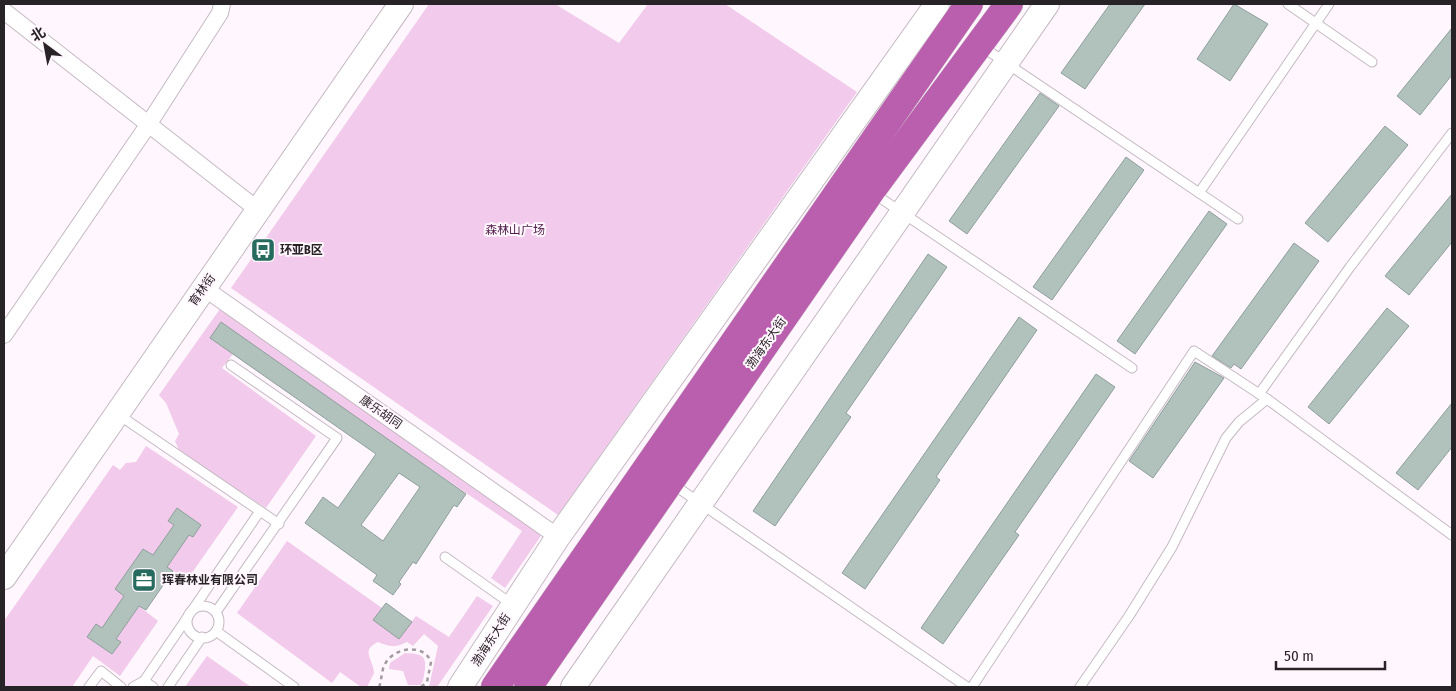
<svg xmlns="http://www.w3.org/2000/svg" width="1456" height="691" font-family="'Fira Sans Condensed','Noto Sans SC',sans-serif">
<rect width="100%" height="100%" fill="#fff7fd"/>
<g fill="#f2caeb">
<path d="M429,4H555L619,43L648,4H725L857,92L558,515L231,288Z"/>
<path d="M220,309L543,533L505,588L491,578L522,531L419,461L210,338L233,354L222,368L316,436L266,508L180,452L175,441L179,434L166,403L159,395Z"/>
<path d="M146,446L238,507L187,580L167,567L189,535L193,537L201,525L177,508L168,521L174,525L153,555L143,549L116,589L124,596L102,628L96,624L87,637L112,654L121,642L116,639L139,606L158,621L120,676L93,656L72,687H4V621L113,465L120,470L126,463L136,462Z"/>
<path d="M287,541L382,608L373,620L399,639L416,616L449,637L477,596L493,606L437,687H429L438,646L424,634L413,646L407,642C395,648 390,647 378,642C360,651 373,658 374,673L367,687H361L340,672L332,683L237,613Z"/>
<path d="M405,653C419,654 427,654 425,669C424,675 424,679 421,685H408L403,671L389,669L390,663Z"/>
<path d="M207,656L251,687H185Z"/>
</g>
<g fill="#b1c2bd" stroke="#8e9e9a" fill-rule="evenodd">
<path d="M1110,4H1145L1085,89L1061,73Z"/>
<path d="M1234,4L1268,24L1230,81L1197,59Z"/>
<path d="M1452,28V75L1420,115L1397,96Z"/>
<path d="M1040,93L1059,106L967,234L949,221Z"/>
<path d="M1385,126L1408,145L1328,242L1305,223Z"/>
<path d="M1126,157L1144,170L1052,300L1033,287Z"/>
<path d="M1452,194V242L1409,295L1385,276Z"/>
<path d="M1209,211L1227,224L1135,354L1117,341Z"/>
<path d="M1294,243L1319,261L1241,369L1234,364L1231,368L1212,356Z"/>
<path d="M928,254L947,267L846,413L851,417L775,526L753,511Z"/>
<path d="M1387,308L1409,326L1329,424L1308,407Z"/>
<path d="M1019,317L1037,330L936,477L940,480L865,589L842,573Z"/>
<path d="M221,322L466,494L457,507L454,505L416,564L413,562L399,582L401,584L393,595L373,581L377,575L305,523L323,497L338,508L376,454L210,338ZM399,473L420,487L383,541L361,525Z"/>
<path d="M1195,362L1224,378L1153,478L1129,461Z"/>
<path d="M1096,374L1115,387L1015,532L1019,535L943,644L921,628Z"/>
<path d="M1452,403V447L1418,490L1396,473Z"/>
<path d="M177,508L201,525L193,537L189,535L167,567L173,571L146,610L139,606L116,639L121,642L112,654L87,637L96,624L102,628L124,596L115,589L143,549L153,555L174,525L168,521Z"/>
<path d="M386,603L412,622L399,639L373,620Z"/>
</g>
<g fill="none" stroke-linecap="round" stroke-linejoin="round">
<defs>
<g id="lane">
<path d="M1288,4L1372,62"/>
<path d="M981,46L1238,219"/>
<path d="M873,193L1132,368"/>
<path d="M1199,193L1329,4"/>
<path d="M1259,394L1350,267L1452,133"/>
<path d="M119,415L279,524"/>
<path d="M671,483L967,687"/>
<path d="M445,557L513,605"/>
<circle cx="203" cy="622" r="16"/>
<path d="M216,612L337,438L231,365"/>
<path d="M216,631L294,687"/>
<path d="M89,687L101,671L121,687"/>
<path d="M133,687L144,681"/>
<path d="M153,687L144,681L260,511"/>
<path d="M168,687L202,637"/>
<path d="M972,687L1194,351L1267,399L1452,535"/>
<path d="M1080,687L1129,616L1172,547L1226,438L1239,422L1267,399"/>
</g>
<g id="street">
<path d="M4,11L258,210"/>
<path d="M204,288L558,537"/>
<path d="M4,335L148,125L220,13L222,4"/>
</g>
<g id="secondary">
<path d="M4,577L401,4"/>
<path d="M460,687L558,537L937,4"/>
<path d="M573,687L1047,4"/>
</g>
<g id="highway">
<path d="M495,687L969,4"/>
<path d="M528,687L871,191L1009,4"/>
</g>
</defs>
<use href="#lane" stroke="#c5b9c3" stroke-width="11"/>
<use href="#street" stroke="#c5b9c3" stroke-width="18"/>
<use href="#secondary" stroke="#c5b9c3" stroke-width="26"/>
<use href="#highway" stroke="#d8d7d8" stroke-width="29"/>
<path stroke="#a19ba0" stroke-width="2.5" stroke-dasharray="4 4" stroke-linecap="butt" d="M379,687C382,680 381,671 385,664C394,647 424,643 431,662L427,682L421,687"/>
<use href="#lane" stroke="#fff" stroke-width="9"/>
<use href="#street" stroke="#fff" stroke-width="16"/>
<use href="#secondary" stroke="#fff" stroke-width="24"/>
<use href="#highway" stroke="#ba5fae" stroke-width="28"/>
</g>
<defs>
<symbol id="bus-square" viewBox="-11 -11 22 22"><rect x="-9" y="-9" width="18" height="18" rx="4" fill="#266b5e" stroke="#fff7fd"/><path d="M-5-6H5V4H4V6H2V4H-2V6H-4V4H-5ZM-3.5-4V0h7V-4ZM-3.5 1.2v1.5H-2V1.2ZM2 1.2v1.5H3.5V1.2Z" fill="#fff"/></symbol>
<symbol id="office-square" viewBox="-11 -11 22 22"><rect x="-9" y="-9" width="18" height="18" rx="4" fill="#266b5e" stroke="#fff7fd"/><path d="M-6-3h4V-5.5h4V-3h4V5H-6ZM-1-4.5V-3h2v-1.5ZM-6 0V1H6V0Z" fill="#fff"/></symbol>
</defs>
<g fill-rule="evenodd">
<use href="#bus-square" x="249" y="236" width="28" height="28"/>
<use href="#office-square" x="130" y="566" width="28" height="28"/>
</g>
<g text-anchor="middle" stroke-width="4" stroke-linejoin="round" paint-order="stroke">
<g font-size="12" fill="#53214d" stroke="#fff7fd">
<text x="515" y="234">森林山广场</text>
</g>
<g font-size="12" font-weight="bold" fill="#282327" stroke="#fff7fd" text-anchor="start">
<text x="280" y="254">环亚B区</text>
<text x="162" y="584">珲春林业有限公司</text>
</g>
<g font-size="12" fill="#282327" stroke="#fff7fd">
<text transform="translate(202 290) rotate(-55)" y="4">育林街</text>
<text transform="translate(766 343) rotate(-55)" y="4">渤海东大街</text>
<text transform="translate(381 412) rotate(35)" y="4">康乐胡同</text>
<text transform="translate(491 640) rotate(-57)" y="4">渤海东大街</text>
</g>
</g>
<rect width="1456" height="691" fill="none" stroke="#282327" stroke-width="10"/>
<g transform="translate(45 45) rotate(328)" stroke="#fff7fd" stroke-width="4" paint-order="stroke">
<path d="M0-4L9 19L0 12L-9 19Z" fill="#282327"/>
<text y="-8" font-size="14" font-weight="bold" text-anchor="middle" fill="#282327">北</text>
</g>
<path d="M1276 661v8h109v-8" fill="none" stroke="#282327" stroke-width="2.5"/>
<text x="1284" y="661" font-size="15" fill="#282327" stroke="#fff7fd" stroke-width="4" paint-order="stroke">50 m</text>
</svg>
